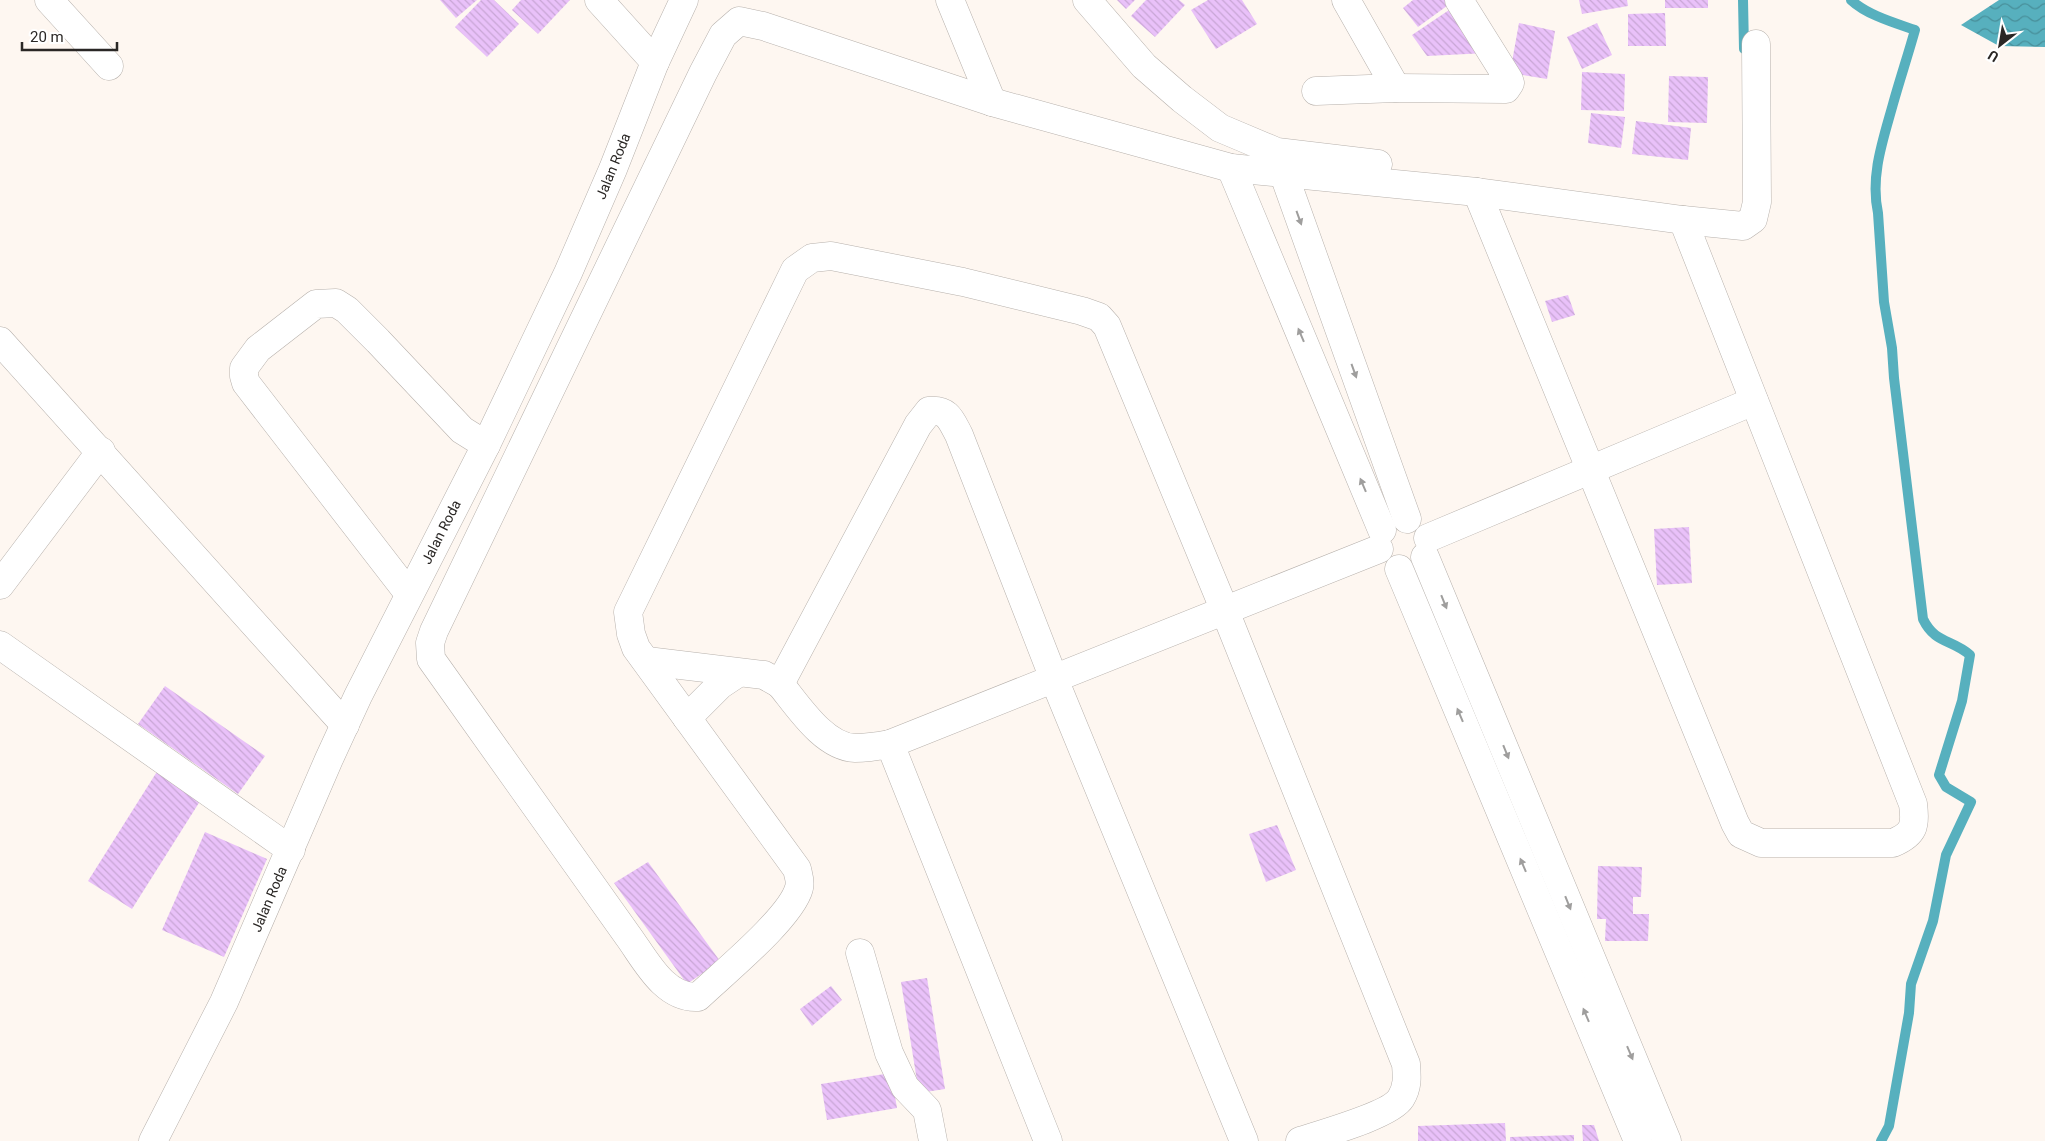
<svg xmlns="http://www.w3.org/2000/svg" width="2045" height="1141" font-family="Roboto,sans-serif">
<defs>
<pattern id="water-waves" width="16" height="10" patternUnits="userSpaceOnUse" patternTransform="scale(1.25)"><rect width="16" height="10" fill="#57b0be"/><path d="M0 5q4-4 8 0t8 0" fill="none" stroke="#488f9a"/></pattern>
<pattern id="building-back-hatch" width="6" height="6" patternUnits="userSpaceOnUse" patternTransform="scale(1.25)"><rect width="6" height="6" fill="#e9c1f9"/><path d="M-1 5l2 2M0 0l6 6M5-1l2 2" fill="none" stroke="#c8a6d5"/></pattern>
</defs>
<rect width="100%" height="100%" fill="#fef7f1"/>
<path fill="url(#water-waves)" d="M1999,0H2045V47L1999,46L1961,25Z"/>
<g fill="none" stroke-linecap="round" stroke-linejoin="round">
<g stroke="#57b0be" stroke-width="10">
<path d="M1743,0L1744,49"/>
<path d="M1851,0C1867,15 1895,23 1915,30C1908,55 1900,79 1893,104C1883,140 1870,176 1878,213L1884,302L1892,348L1894,378L1923,619C1935,644 1952,639 1970,655L1962,701L1939,775L1946,787L1971,802L1946,855L1933,921L1911,984L1909,1013L1889,1126L1881,1141"/>
</g>
</g>
<g fill="url(#building-back-hatch)">
<path d="M440,0H477L456,18Z"/>
<path d="M481,0H494L519,24L487,57L455,27Z"/>
<path d="M521,0H570L538,34L512,10Z"/>
<path d="M1117,0H1135L1126,9Z"/>
<path d="M1146,0H1179L1185,5L1155,37L1131,16Z"/>
<path d="M1208,0H1242L1257,24L1216,49L1191,10Z"/>
<path d="M1413,0H1448L1451,3L1418,27L1403,8Z"/>
<path d="M1579,0H1627L1628,6L1582,14Z"/>
<rect x="1665" y="0" width="43" height="8"/>
<path d="M1455,6L1487,53L1427,56L1412,35Z"/>
<path d="M1665,13L1666,46H1628V14Z"/>
<path d="M1519,23L1555,31L1547,79L1510,73Z"/>
<path d="M1597,23L1612,55L1582,69L1567,37Z"/>
<path d="M1582,72L1625,74L1624,111L1581,110Z"/>
<path d="M1669,76L1708,77L1707,123L1668,122Z"/>
<path d="M1591,113L1625,117L1621,148L1588,143Z"/>
<path d="M1636,121L1691,128L1688,160L1632,154Z"/>
<path d="M1568,295L1575,315L1552,322L1545,301Z"/>
<path d="M1689,527L1692,583L1657,585L1654,529Z"/>
<path d="M165,686L265,756L238,794L138,724Z"/>
<path d="M158,770L202,798L132,909L88,881Z"/>
<path d="M1277,825L1296,870L1266,882L1249,834Z"/>
<path d="M205,832L267,859L224,957L162,930Z"/>
<path d="M648,862L720,961L687,984L614,883Z"/>
<path d="M1598,866L1642,867L1641,897H1633V914H1649L1648,941H1605L1606,919H1597Z"/>
<path d="M927,978L945,1089L919,1093L901,982Z"/>
<path d="M831,986L842,1000L812,1026L800,1009Z"/>
<path d="M891,1073L897,1108L827,1120L821,1084Z"/>
<path d="M1505,1123L1506,1141H1418V1126Z"/>
<path d="M1582,1125H1594L1599,1141H1583Z"/>
<path d="M1574,1135V1141H1510V1137Z"/>
</g>
<g fill="none" stroke-linecap="round" stroke-linejoin="round">
<defs>
<g id="minor">
<path d="M49,0L109,66"/>
<path d="M599,0L655,62"/>
<path d="M950,0L992,102"/>
<path d="M1087,0L1144,66L1182,99L1220,128L1277,152L1378,164"/>
<path d="M1346,0L1396,88"/>
<path d="M1316,91L1396,88L1506,89L1510,83L1509,80L1459,0"/>
<path d="M1231,168L1382,530"/>
<path d="M1283,172L1407,519"/>
<path d="M1477,192L1735,823L1741,834L1761,843H1893C1914,834 1916,826 1913,804L1683,220"/>
<path d="M0,341L345,725"/>
<path d="M1428,538L1754,401"/>
<path d="M1425,557L1667,1141"/>
<path d="M1399,569L1638,1141"/>
<path d="M0,585L101,451"/>
<path d="M409,594L246,383L244,376V368L258,349L316,304L336,303L347,310L378,341L462,430L486,445"/>
<path d="M0,645L291,850"/>
<path d="M647,661L764,675L780,684L918,425L929,411C948,409 951,420 959,435L1054,679L1244,1141"/>
<path d="M780,684C798,706 824,747 855,748C867,748 879,746 890,744L1048,1141"/>
<path d="M687,718L720,685L738,673"/>
<path d="M890,744L1379,549"/>
<path d="M860,953L889,1053L905,1087L927,1110L933,1141"/>
<path d="M153,1141L224,1002L329,759L358,696L486,445L568,273L613,169L655,62L684,0"/>
<path d="M1300,1141C1321,1134 1391,1115 1401,1098C1408,1086 1407,1077 1406,1064L1225,611L1107,326L1099,317L1082,311L963,282L831,256L812,258L795,270L628,612L631,634L636,648L797,869C798,874 801,882 799,888C791,918 722,974 698,997C664,999 645,959 628,936L431,659L430,643L434,631L703,73L723,35L739,21L763,26L992,102L1231,168L1477,192L1683,220L1743,226L1753,219L1757,202L1756,44"/>
</g>
</defs>
<use href="#minor" stroke="#b7b1ac" stroke-width="29"/>
<use href="#minor" stroke="#fff" stroke-width="28"/>
</g>
<defs><path id="oneway-solid" d="M-6-.8H1V-3.2L6.5 0L1 3.2V.8H-6Z" transform="scale(1.25)"/></defs>
<g fill="#9f9e9d">
<use href="#oneway-solid" transform="translate(1299 218) rotate(70)"/>
<use href="#oneway-solid" transform="translate(1301 335) rotate(-113)"/>
<use href="#oneway-solid" transform="translate(1354 371) rotate(70)"/>
<use href="#oneway-solid" transform="translate(1363 485) rotate(-113)"/>
<use href="#oneway-solid" transform="translate(1444 602) rotate(68)"/>
<use href="#oneway-solid" transform="translate(1460 715) rotate(-113)"/>
<use href="#oneway-solid" transform="translate(1506 752) rotate(68)"/>
<use href="#oneway-solid" transform="translate(1523 865) rotate(-113)"/>
<use href="#oneway-solid" transform="translate(1568 903) rotate(68)"/>
<use href="#oneway-solid" transform="translate(1586 1015) rotate(-113)"/>
<use href="#oneway-solid" transform="translate(1630 1053) rotate(67)"/>
</g>
<g text-anchor="middle" stroke-width="5" stroke-linejoin="round" paint-order="stroke">
<g font-size="14" fill="#2a2725" stroke="#fff">
<text transform="translate(613 166) rotate(-68)" y="5">Jalan Roda</text>
<text transform="translate(441 532) rotate(-63)" y="5">Jalan Roda</text>
<text transform="translate(269 899) rotate(-67)" y="5">Jalan Roda</text>
</g>
</g>
<g transform="translate(2000 45) rotate(211)" stroke="#ffffff" stroke-width="4" paint-order="stroke">
<path d="M0-4L9 19L0 12L-9 19Z" fill="#2a2725"/>
<text y="-8" font-size="14" font-weight="bold" text-anchor="middle" fill="#2a2725">U</text>
</g>
<path d="M22 42v8h95v-8" fill="none" stroke="#2a2725" stroke-width="2.5"/>
<text x="30" y="42" font-size="15" fill="#2a2725" stroke="#ffffff" stroke-width="4" paint-order="stroke">20 m</text>
</svg>
